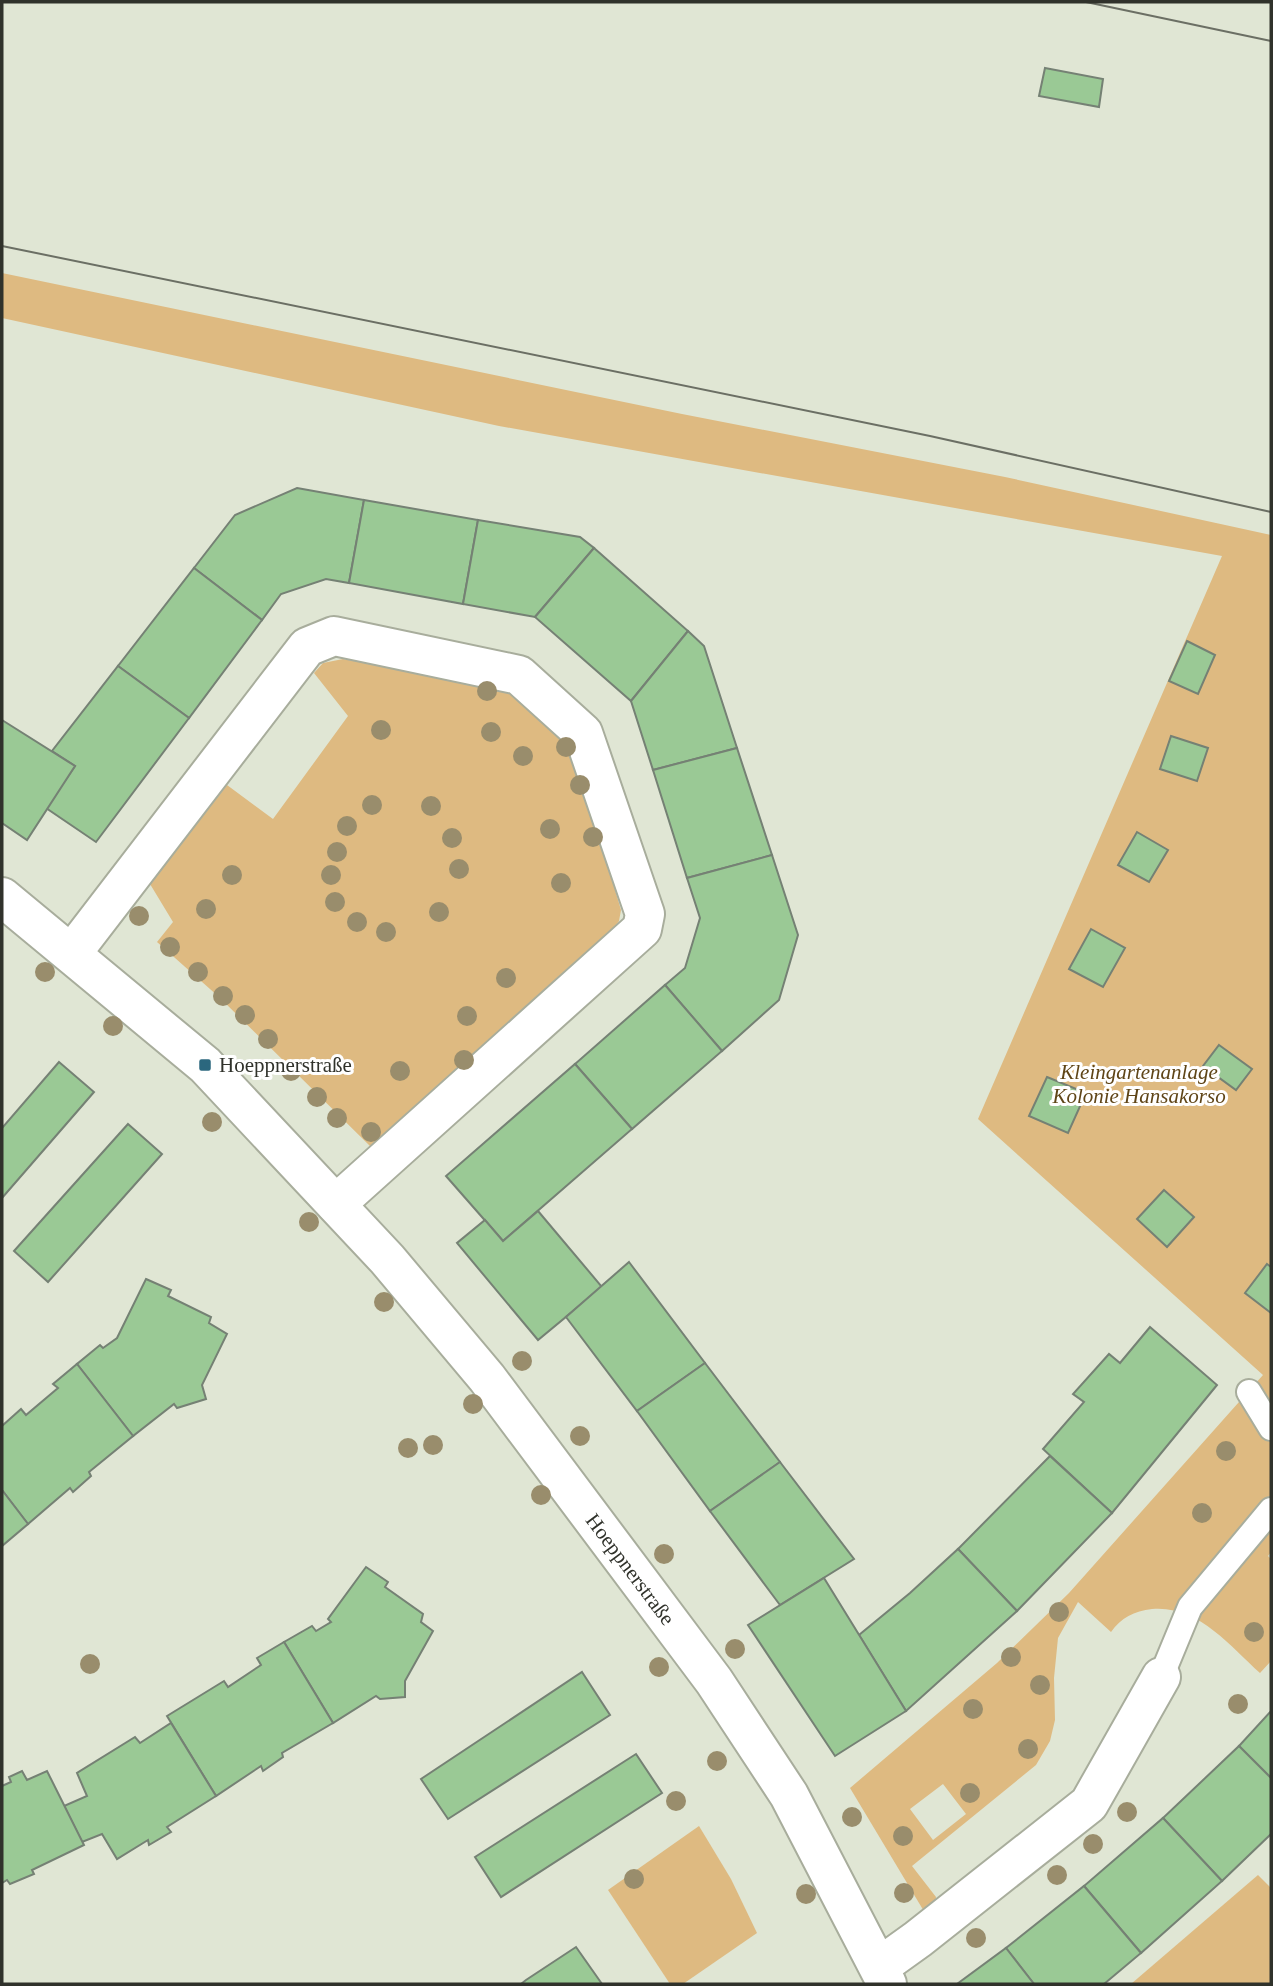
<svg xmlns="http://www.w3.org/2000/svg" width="1273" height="1986" font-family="Georgia,serif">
<rect width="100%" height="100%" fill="#e0e6d4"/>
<g fill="#deba81" fill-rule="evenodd">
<path d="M2,273L682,414L1005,477L1271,535V1552L1268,1556L1271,1559V1661L1260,1673C1229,1645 1198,1605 1152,1609C1134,1611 1121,1618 1111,1632L1078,1602L1058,1638L1054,1678L1055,1720L1050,1741L1036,1765L912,1866L936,1897L935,1905L925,1913L850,1788L997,1663L1069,1593L1263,1375L978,1119L1222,556L499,426L2,318ZM943,1784L966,1814L933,1840L910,1809Z"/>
<path d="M343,659L505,686L571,741L621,910L619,921L612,931L370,1146L219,997L157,942L173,922L150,884L227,785L273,819L348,716L314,673L323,663Z"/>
<path d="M699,1826L731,1879L757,1933L683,1984H670L608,1890Z"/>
<path d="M1258,1875L1271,1888V1984H1131Z"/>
</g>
<g fill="#9ac995" stroke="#758174" stroke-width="2">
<path d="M1045,68L1103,79L1099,107L1039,96Z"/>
<path d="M297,488L364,500L349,583L326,579L281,594L262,620L194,568L235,515Z"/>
<path d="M364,500L478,520L463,604L349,583Z"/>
<path d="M478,520L580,537L594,548L535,617L463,604Z"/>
<path d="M594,548L688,631L631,701L535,617Z"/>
<path d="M194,568L262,620L189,718L118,666Z"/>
<path d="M688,631L704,646L737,748L653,770L631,701Z"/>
<path d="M1187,641L1215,655L1198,694L1169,681Z"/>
<path d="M118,666L189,718L96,842L46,808L75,766L52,751Z"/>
<path d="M2,720L75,766L27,840L2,823Z"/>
<path d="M1171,736L1208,748L1197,781L1160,769Z"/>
<path d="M737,748L772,855L687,878L653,770Z"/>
<path d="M1137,832L1168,850L1149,882L1118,865Z"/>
<path d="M772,855L798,935L779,1000L722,1051L665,985L685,968L700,918L687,878Z"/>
<path d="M1091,929L1125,948L1103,987L1069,969Z"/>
<path d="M665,985L722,1051L632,1129L575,1064Z"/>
<path d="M1219,1045L1252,1069L1236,1090L1203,1066Z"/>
<path d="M59,1062L94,1092L2,1198V1128Z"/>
<path d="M575,1064L632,1129L503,1241L446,1176Z"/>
<path d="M1047,1077L1086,1093L1068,1133L1029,1116Z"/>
<path d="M128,1124L162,1154L48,1282L14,1251Z"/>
<path d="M1164,1190L1194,1217L1167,1247L1137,1219Z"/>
<path d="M538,1211L602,1287L538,1340L457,1243L485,1220L503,1241Z"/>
<path d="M629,1262L705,1363L637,1411L566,1317Z"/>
<path d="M1267,1264L1271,1267V1313L1245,1293Z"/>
<path d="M146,1279L171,1290L168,1296L211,1317L209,1323L227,1334L202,1385L206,1399L177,1408L174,1404L133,1436L77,1364L100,1345L103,1348L117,1338Z"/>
<path d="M1150,1327L1217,1385L1112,1513L1043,1449L1084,1402L1073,1394L1109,1354L1120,1363Z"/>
<path d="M705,1363L780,1462L710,1511L637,1411Z"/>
<path d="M77,1364L133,1436L89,1472L91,1476L73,1492L70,1488L28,1524L2,1490V1426L21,1409L26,1415L58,1388L53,1384Z"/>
<path d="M1050,1456L1112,1513L1017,1611L958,1549Z"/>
<path d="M780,1462L854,1559L780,1605L710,1511Z"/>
<path d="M2,1490L28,1524L2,1546Z"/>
<path d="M958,1549L1017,1611L906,1711L859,1635L910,1593Z"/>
<path d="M366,1567L388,1582L385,1587L423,1614L421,1622L433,1631L405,1681V1697L380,1699L376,1696L333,1723L284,1642L312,1626L316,1631L331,1622L328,1619Z"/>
<path d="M824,1578L906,1711L835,1756L748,1625Z"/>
<path d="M284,1642L333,1723L282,1753L283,1757L263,1771L261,1766L216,1796L167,1716L224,1681L228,1687L261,1665L257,1658Z"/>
<path d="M582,1672L610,1715L448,1819L421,1779Z"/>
<path d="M1271,1711V1778L1239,1746Z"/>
<path d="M171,1723L216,1796L167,1827L171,1832L149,1845L148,1840L117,1859L102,1834L82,1842L64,1806L87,1796L77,1773L135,1737L140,1743Z"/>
<path d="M1239,1746L1271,1778V1834L1222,1881L1163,1818Z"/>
<path d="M636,1754L662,1793L501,1897L475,1857Z"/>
<path d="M22,1771L27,1780L47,1771L84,1845L32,1870L34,1874L10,1884L7,1880L2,1883V1786L11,1782L9,1777Z"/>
<path d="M1163,1818L1222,1881L1141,1953L1084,1886Z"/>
<path d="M1084,1886L1141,1953L1104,1984H1034L1006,1948Z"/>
<path d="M576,1947L602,1984H521L526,1980Z"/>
<path d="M1006,1948L1034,1984H957Z"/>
</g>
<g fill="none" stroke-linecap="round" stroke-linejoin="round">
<defs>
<g id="lane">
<path d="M1249,1392L1271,1428"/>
<path d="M1161,1677L1190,1607L1271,1510"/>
</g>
<g id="street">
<path id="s1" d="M2,897L205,1065L387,1259L487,1378L714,1681L789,1795L887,1984"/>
<path d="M72,953L307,647L334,636L519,675L583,733L645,914L642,929L336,1204"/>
<path d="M879,1967L918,1939L1089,1804L1161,1677"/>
</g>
</defs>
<use href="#lane" stroke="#a8ad9c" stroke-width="28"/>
<use href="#street" stroke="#a8ad9c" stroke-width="42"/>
<use href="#lane" stroke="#fff" stroke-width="24"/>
<use href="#street" stroke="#fff" stroke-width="38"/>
<g stroke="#6b6f64" stroke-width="2">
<path d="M1086,2L1271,41"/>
<path d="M2,246L930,436L1271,512"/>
</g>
</g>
<g fill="#998d6c">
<circle cx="487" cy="691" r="10"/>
<circle cx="381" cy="730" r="10"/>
<circle cx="491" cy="732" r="10"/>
<circle cx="566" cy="747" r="10"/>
<circle cx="523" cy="756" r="10"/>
<circle cx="580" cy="785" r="10"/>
<circle cx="372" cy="805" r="10"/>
<circle cx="431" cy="806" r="10"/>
<circle cx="347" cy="826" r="10"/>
<circle cx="550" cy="829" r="10"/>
<circle cx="593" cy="837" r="10"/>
<circle cx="452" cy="838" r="10"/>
<circle cx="337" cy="852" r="10"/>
<circle cx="459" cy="869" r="10"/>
<circle cx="232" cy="875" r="10"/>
<circle cx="331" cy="875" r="10"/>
<circle cx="561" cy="883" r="10"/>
<circle cx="335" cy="902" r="10"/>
<circle cx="206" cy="909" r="10"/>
<circle cx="439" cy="912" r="10"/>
<circle cx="139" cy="916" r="10"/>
<circle cx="357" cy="922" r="10"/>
<circle cx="386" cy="932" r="10"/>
<circle cx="170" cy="947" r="10"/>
<circle cx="45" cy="972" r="10"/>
<circle cx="198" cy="972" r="10"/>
<circle cx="506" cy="978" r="10"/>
<circle cx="223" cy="996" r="10"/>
<circle cx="245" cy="1015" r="10"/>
<circle cx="467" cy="1016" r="10"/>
<circle cx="113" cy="1026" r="10"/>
<circle cx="268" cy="1039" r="10"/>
<circle cx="464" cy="1060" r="10"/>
<circle cx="291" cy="1071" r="10"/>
<circle cx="400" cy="1071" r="10"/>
<circle cx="317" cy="1097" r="10"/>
<circle cx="337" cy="1118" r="10"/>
<circle cx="212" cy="1122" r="10"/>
<circle cx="371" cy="1132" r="10"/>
<circle cx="309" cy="1222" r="10"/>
<circle cx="384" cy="1302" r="10"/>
<circle cx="522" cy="1361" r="10"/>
<circle cx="473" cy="1404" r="10"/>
<circle cx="580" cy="1436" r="10"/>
<circle cx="433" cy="1445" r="10"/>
<circle cx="408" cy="1448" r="10"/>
<circle cx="1226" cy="1451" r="10"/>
<circle cx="541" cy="1495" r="10"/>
<circle cx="1202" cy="1513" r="10"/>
<circle cx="664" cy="1554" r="10"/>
<circle cx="1059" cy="1612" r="10"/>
<circle cx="1254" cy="1632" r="10"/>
<circle cx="735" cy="1649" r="10"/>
<circle cx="1011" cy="1657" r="10"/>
<circle cx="90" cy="1664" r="10"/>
<circle cx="659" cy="1667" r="10"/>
<circle cx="1040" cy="1685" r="10"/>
<circle cx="1238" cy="1704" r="10"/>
<circle cx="973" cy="1709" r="10"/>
<circle cx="1028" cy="1749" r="10"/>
<circle cx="717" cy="1761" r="10"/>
<circle cx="970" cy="1793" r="10"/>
<circle cx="676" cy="1801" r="10"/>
<circle cx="1127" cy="1812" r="10"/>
<circle cx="852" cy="1817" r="10"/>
<circle cx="903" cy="1836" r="10"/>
<circle cx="1093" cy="1844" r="10"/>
<circle cx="1057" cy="1875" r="10"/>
<circle cx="634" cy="1879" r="10"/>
<circle cx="904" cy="1893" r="10"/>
<circle cx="806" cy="1894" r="10"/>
<circle cx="976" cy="1938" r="10"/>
</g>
<rect fill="#2b677e" stroke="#fff" stroke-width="2.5" x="198" y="1058" width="14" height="14" rx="3.5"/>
<g text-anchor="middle" stroke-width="6" stroke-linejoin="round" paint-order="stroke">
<g font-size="21" fill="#30322b" stroke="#fff" text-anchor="start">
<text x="219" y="1072">Hoeppnerstraße</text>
</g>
<g font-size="21" font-style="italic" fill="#5f4517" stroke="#fff">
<text x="1139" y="1079">Kleingartenanlage<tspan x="1139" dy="24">Kolonie Hansakorso</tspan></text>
</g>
<g font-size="21" fill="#30322b" stroke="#fff">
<text dy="7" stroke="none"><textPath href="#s1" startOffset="924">Hoeppnerstraße</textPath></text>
</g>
</g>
<rect width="1273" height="1986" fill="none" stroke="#30322b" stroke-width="7"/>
</svg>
